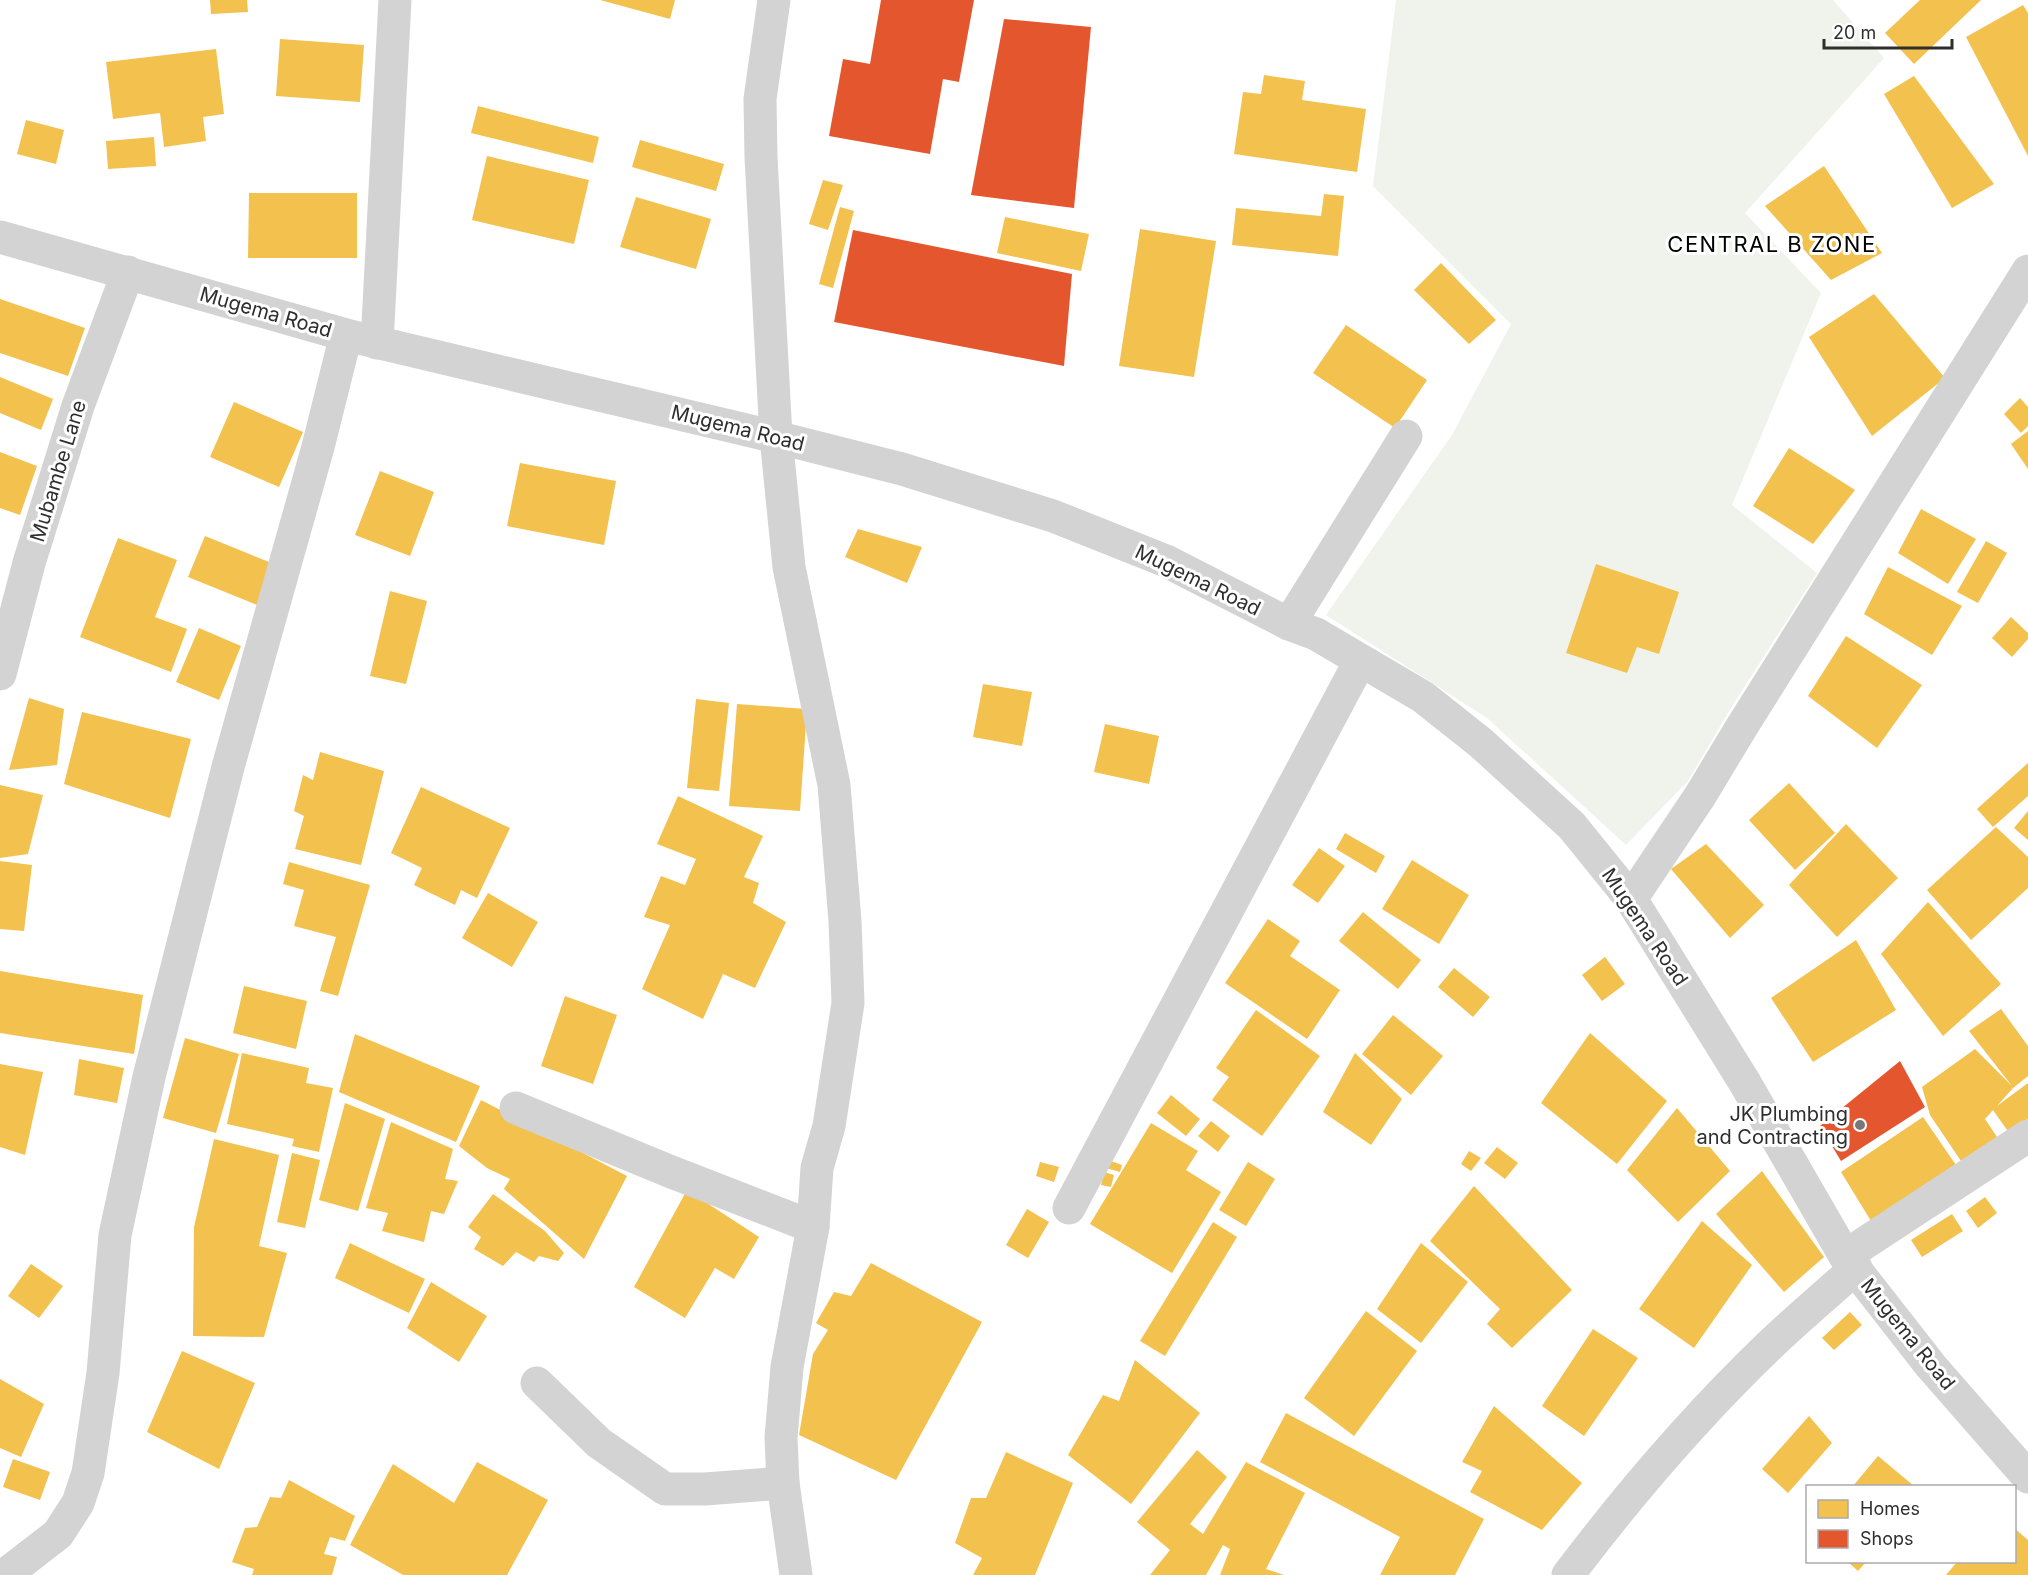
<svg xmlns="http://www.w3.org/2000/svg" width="2028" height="1575" font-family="Inter,sans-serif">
<rect width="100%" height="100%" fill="#fff"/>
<path fill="#f0f3ec" d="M1396,0H1833L1884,58L1745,213L1821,293L1732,505L1817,573L1729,711L1688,781L1626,845L1487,718L1326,615L1452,435L1511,324L1373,186Z"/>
<g fill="#f2c14e">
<path d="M210,0H247L248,12L211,14Z"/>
<path d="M600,0H675L670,19Z"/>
<path d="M1920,0H1981L1914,64L1885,33Z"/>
<path d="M2023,5L2028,13V156L1966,37Z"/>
<path d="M280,39L364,45L360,102L276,96Z"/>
<path d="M216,49L224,114L203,117L206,141L164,147L160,113L113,119L106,62Z"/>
<path d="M1264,75L1305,81L1302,100L1366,109L1357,172L1234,154L1243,92L1261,94Z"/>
<path d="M1914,76L1994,184L1952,208L1884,94Z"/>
<path d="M478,106L599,137L593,163L471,133Z"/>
<path d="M26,120L64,130L56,164L17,154Z"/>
<path d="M154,137L156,166L108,169L106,141Z"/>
<path d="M640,140L724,164L716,191L632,167Z"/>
<path d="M487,156L589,180L574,244L472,220Z"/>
<path d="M1824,166L1882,253L1831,280L1765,206Z"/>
<path d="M823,180L843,185L828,230L809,224Z"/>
<path d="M249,193H357V258H248Z"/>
<path d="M1324,194L1344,196L1338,256L1232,245L1236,208L1321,216Z"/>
<path d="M636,197L711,219L696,269L620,247Z"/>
<path d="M840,207L854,211L833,288L819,284Z"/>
<path d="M1005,217L1089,234L1081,271L997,253Z"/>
<path d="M1140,229L1216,241L1194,377L1119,366Z"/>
<path d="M1441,263L1496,320L1469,344L1414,290Z"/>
<path d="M1874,294L1945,378L1872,436L1809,337Z"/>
<path d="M0,299L85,328L68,376L0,353Z"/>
<path d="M1346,325L1427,380L1395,428L1313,373Z"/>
<path d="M0,377L53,399L41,430L0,413Z"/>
<path d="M2020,398L2028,407V426L2021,433L2004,414Z"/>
<path d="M234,402L303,432L279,487L210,457Z"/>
<path d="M2028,431V469L2011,444Z"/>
<path d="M1789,448L1855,490L1813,544L1753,506Z"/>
<path d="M0,452L37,466L20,515L0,508Z"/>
<path d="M520,463L616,481L604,545L507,526Z"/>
<path d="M380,471L434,492L410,556L355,535Z"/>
<path d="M1921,509L1976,539L1948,584L1898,553Z"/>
<path d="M858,529L922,547L907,583L845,557Z"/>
<path d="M205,536L274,564L257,605L188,577Z"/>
<path d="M118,538L177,560L155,617L187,629L171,672L80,637Z"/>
<path d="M1986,541L2007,553L1978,603L1957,592Z"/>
<path d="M1596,564L1679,592L1659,654L1637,647L1627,673L1566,653Z"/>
<path d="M1888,567L1962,606L1932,655L1864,614Z"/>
<path d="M390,591L427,601L406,684L370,676Z"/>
<path d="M2011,617L2028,633V639L2012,657L1992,638Z"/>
<path d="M199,628L241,646L219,700L176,682Z"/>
<path d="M1846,636L1922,685L1877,748L1808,696Z"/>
<path d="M983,684L1032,692L1022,746L973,737Z"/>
<path d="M29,698L64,709L57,765L9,770Z"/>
<path d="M696,699L729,703L719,791L687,788Z"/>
<path d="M737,704L807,709L800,811L729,806Z"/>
<path d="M82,712L191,739L170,818L64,784Z"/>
<path d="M1105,724L1159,736L1149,784L1094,772Z"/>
<path d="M320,752L384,771L361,865L295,849L304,816L294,811L303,775L313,780Z"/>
<path d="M2028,763V796L1993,827L1977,809Z"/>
<path d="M1789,783L1835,833L1795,870L1749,820Z"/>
<path d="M0,785L43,795L28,854L0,858Z"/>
<path d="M421,787L510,828L477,898L461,890L455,905L414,885L422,868L391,853Z"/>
<path d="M678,796L763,836L744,877L759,883L753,903L786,922L755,988L723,974L703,1019L642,989L670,925L644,917L661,876L685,885L696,859L657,844Z"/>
<path d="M2028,811V840L2014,828Z"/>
<path d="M1846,824L1898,878L1837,937L1789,885Z"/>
<path d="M1996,827L2028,857V888L1971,940L1927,890Z"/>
<path d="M1345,833L1385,856L1376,873L1336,849Z"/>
<path d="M1706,844L1764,905L1730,938L1671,869Z"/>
<path d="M1319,848L1345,866L1318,903L1292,885Z"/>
<path d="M1412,860L1469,895L1439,944L1382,909Z"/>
<path d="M0,861L32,865L24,931L0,929Z"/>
<path d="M289,862L370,885L338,996L320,991L336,937L294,926L304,890L283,884Z"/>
<path d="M488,893L538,922L512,967L462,938Z"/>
<path d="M1928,902L2001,984L1943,1036L1881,954Z"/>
<path d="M1363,912L1421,960L1398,989L1339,941Z"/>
<path d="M1268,919L1300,941L1290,956L1340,990L1307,1039L1225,983Z"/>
<path d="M1856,940L1896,1010L1813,1062L1771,998Z"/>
<path d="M1605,957L1625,984L1602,1001L1582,975Z"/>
<path d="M1454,968L1490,997L1473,1017L1438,987Z"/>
<path d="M0,971L143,995L134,1054L0,1033Z"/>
<path d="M244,986L307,1001L296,1049L233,1033Z"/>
<path d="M565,996L617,1015L593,1084L541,1066Z"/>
<path d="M2001,1009L2028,1046V1076L2013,1088L1997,1106L2028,1083V1119L2007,1130L1993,1110L1985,1119L1997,1137L1961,1161L1930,1115L1922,1087L1975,1049L2012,1086L1969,1031Z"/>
<path d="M1256,1010L1320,1056L1262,1136L1212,1100L1229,1077L1216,1068Z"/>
<path d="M1393,1015L1443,1056L1411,1095L1362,1054Z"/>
<path d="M1590,1033L1667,1101L1617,1164L1541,1103Z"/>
<path d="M355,1034L480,1086L456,1142L339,1092Z"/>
<path d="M185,1038L239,1054L216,1133L163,1118Z"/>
<path d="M242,1053L309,1068L306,1083L333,1088L319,1152L292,1146L294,1139L227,1124Z"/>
<path d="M1355,1053L1402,1099L1371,1145L1323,1112Z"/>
<path d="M79,1059L124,1068L117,1103L74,1095Z"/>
<path d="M0,1064L43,1072L25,1155L0,1147Z"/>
<path d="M1171,1095L1200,1119L1186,1136L1157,1113Z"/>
<path d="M481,1100L627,1176L584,1259L504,1189L510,1179L487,1168L459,1146Z"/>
<path d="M345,1103L385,1119L358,1211L319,1200Z"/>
<path d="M1677,1108L1730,1171L1678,1222L1627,1170Z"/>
<path d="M1923,1117L1958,1168L1871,1221L1841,1172Z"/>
<path d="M1211,1121L1230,1136L1218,1152L1198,1136Z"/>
<path d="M391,1122L453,1149L445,1179L458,1181L444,1214L431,1211L424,1242L382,1231L388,1213L366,1208Z"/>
<path d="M1151,1123L1198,1151L1186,1170L1221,1192L1172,1273L1090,1224Z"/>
<path d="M214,1139L279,1155L259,1246L287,1253L264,1337L193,1336L194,1227Z"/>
<path d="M1497,1147L1518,1163L1505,1179L1484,1163Z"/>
<path d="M1469,1151L1481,1158L1471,1171L1461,1164Z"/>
<path d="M292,1153L320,1160L305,1228L277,1222Z"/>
<path d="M1108,1160L1122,1165L1120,1172L1106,1168Z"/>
<path d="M1040,1162L1059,1167L1054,1182L1036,1176Z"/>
<path d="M1248,1162L1275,1179L1246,1226L1219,1210Z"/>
<path d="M1762,1171L1824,1257L1784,1292L1716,1214Z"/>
<path d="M1104,1172L1114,1175L1111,1187L1101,1185Z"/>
<path d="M1474,1186L1572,1290L1512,1348L1487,1324L1500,1309L1430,1241Z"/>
<path d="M687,1190L759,1237L734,1279L715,1268L685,1318L634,1287Z"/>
<path d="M493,1194L545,1231L564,1253L558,1261L539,1256L534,1262L516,1252L503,1266L474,1249L481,1237L468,1227Z"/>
<path d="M1985,1197L1997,1213L1978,1228L1966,1211Z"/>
<path d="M1027,1209L1049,1222L1028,1258L1006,1245Z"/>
<path d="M1952,1214L1963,1231L1922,1257L1911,1240Z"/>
<path d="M1702,1221L1752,1265L1694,1348L1639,1309Z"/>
<path d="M1213,1222L1237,1237L1165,1356L1140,1341Z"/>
<path d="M350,1243L425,1279L409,1313L335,1278Z"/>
<path d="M1421,1243L1468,1282L1421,1343L1377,1309Z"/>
<path d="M871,1263L982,1322L896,1480L799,1435L813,1354L828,1330L816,1323L834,1292L851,1296Z"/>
<path d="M31,1264L63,1286L39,1318L8,1296Z"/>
<path d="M431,1282L487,1316L459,1362L407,1328Z"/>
<path d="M1366,1311L1417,1351L1354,1436L1304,1398Z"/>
<path d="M1850,1312L1862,1325L1834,1350L1822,1338Z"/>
<path d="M1593,1329L1638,1358L1584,1436L1542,1406Z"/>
<path d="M182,1351L255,1383L219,1469L147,1432Z"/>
<path d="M1135,1360L1200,1413L1131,1504L1068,1455L1103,1395L1119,1401Z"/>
<path d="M0,1379L44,1404L21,1457L0,1448Z"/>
<path d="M1494,1406L1582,1483L1542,1530L1470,1492L1482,1471L1462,1462Z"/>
<path d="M1286,1413L1484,1519L1455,1575H1380L1400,1537L1260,1462Z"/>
<path d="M1809,1416L1832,1443L1788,1493L1762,1469Z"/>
<path d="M1197,1450L1227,1477L1190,1524L1203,1534L1246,1462L1305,1493L1266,1569L1284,1575H1220L1230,1549L1223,1545L1206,1575H1150L1170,1550L1137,1522Z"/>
<path d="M1006,1452L1073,1483L1035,1575H973L982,1558L955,1543L971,1498H986Z"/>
<path d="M1878,1456L1914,1486H1853Z"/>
<path d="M13,1459L50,1472L40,1500L3,1487Z"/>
<path d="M477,1462L548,1500L507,1575H403L350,1545L393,1464L454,1503Z"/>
<path d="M289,1480L355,1516L345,1541L330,1537L324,1554L337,1557L332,1575H252L254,1569L232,1562L245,1528L257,1527L270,1497L281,1498Z"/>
<path d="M2014,1528L2028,1540V1575H1946L1957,1562H2014Z"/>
<path d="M1848,1562H1866L1858,1571Z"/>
</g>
<g fill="#e4572e">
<path d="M881,0H974L959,82L943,79L930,154L829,136L843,59L870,64Z"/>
<path d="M1004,19L1091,27L1074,208L971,195Z"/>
<path d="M853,230L1072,274L1064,366L834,322Z"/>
<path d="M1900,1061L1925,1107L1841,1161L1820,1126Z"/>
</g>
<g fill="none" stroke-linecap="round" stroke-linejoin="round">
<g stroke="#d3d3d3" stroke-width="33">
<path d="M774,0L760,99L761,157L776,437L789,567L834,785L845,921L848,1003L829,1126L817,1168L813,1227L787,1367L781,1438L783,1483L796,1575"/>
<path d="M0,237L346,335L776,437L902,469L1053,516L1166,561L1289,624L1316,634L1423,697L1481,743L1572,826L1631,899L1745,1083L1845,1256L1931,1366L2028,1477"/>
<path d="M377,343L395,0"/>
<path d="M1289,624L1406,436"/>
<path d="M0,674L29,563L78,406L128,272"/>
<path d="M1631,899L1700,796L1741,728L2028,271"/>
<path d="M516,1108L669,1171L813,1227"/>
<path d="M1069,1208L1360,661"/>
<path d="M1845,1256L2028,1136"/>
<path d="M537,1383L599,1443L665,1489H705L783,1483"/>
<path d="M5,1575L58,1534L78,1503L88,1473L103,1373L115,1235L149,1077L228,767L318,447L346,335"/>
<path d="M1568,1575C1630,1493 1697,1415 1770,1345C1798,1318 1827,1294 1856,1268"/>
</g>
</g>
<circle fill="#777" stroke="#fff" stroke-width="2" cx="1860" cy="1125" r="6"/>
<g text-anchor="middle" stroke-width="6" stroke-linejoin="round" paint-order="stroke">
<g font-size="20" fill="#2e2e2e" stroke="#fff">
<text transform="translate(266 312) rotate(16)" y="7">Mugema Road</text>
<text transform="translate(738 428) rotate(14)" y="7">Mugema Road</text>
<text transform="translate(58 471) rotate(-73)" y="7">Mubambe Lane</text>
<text transform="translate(1198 580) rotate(26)" y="7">Mugema Road</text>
<text transform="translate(1645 927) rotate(56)" y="7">Mugema Road</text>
<text transform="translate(1908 1334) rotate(51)" y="7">Mugema Road</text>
</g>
<g font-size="20" fill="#2e2e2e" stroke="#fff" text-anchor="end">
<text x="1848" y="1121">JK Plumbing<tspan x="1848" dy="23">and Contracting</tspan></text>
</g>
<g font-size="22" letter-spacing="1.5" fill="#000" stroke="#fff">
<text x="1772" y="252">CENTRAL B ZONE</text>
</g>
</g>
<rect x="1806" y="1485" width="210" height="78" fill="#ffffff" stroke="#ababab" stroke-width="1.5"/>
<rect x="1818" y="1500" width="30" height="18" fill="#f2c14e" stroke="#ababab" stroke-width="1.5"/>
<text x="1860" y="1515" font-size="18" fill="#2e2e2e">Homes</text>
<rect x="1818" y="1530" width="30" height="18" fill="#e4572e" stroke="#ababab" stroke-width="1.5"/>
<text x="1860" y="1545" font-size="18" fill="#2e2e2e">Shops</text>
<path d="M1824 39v9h128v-9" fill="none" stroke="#2e2e2e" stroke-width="3"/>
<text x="1833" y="39" font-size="18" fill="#2e2e2e" stroke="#ffffff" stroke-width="4.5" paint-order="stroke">20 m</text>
</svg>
